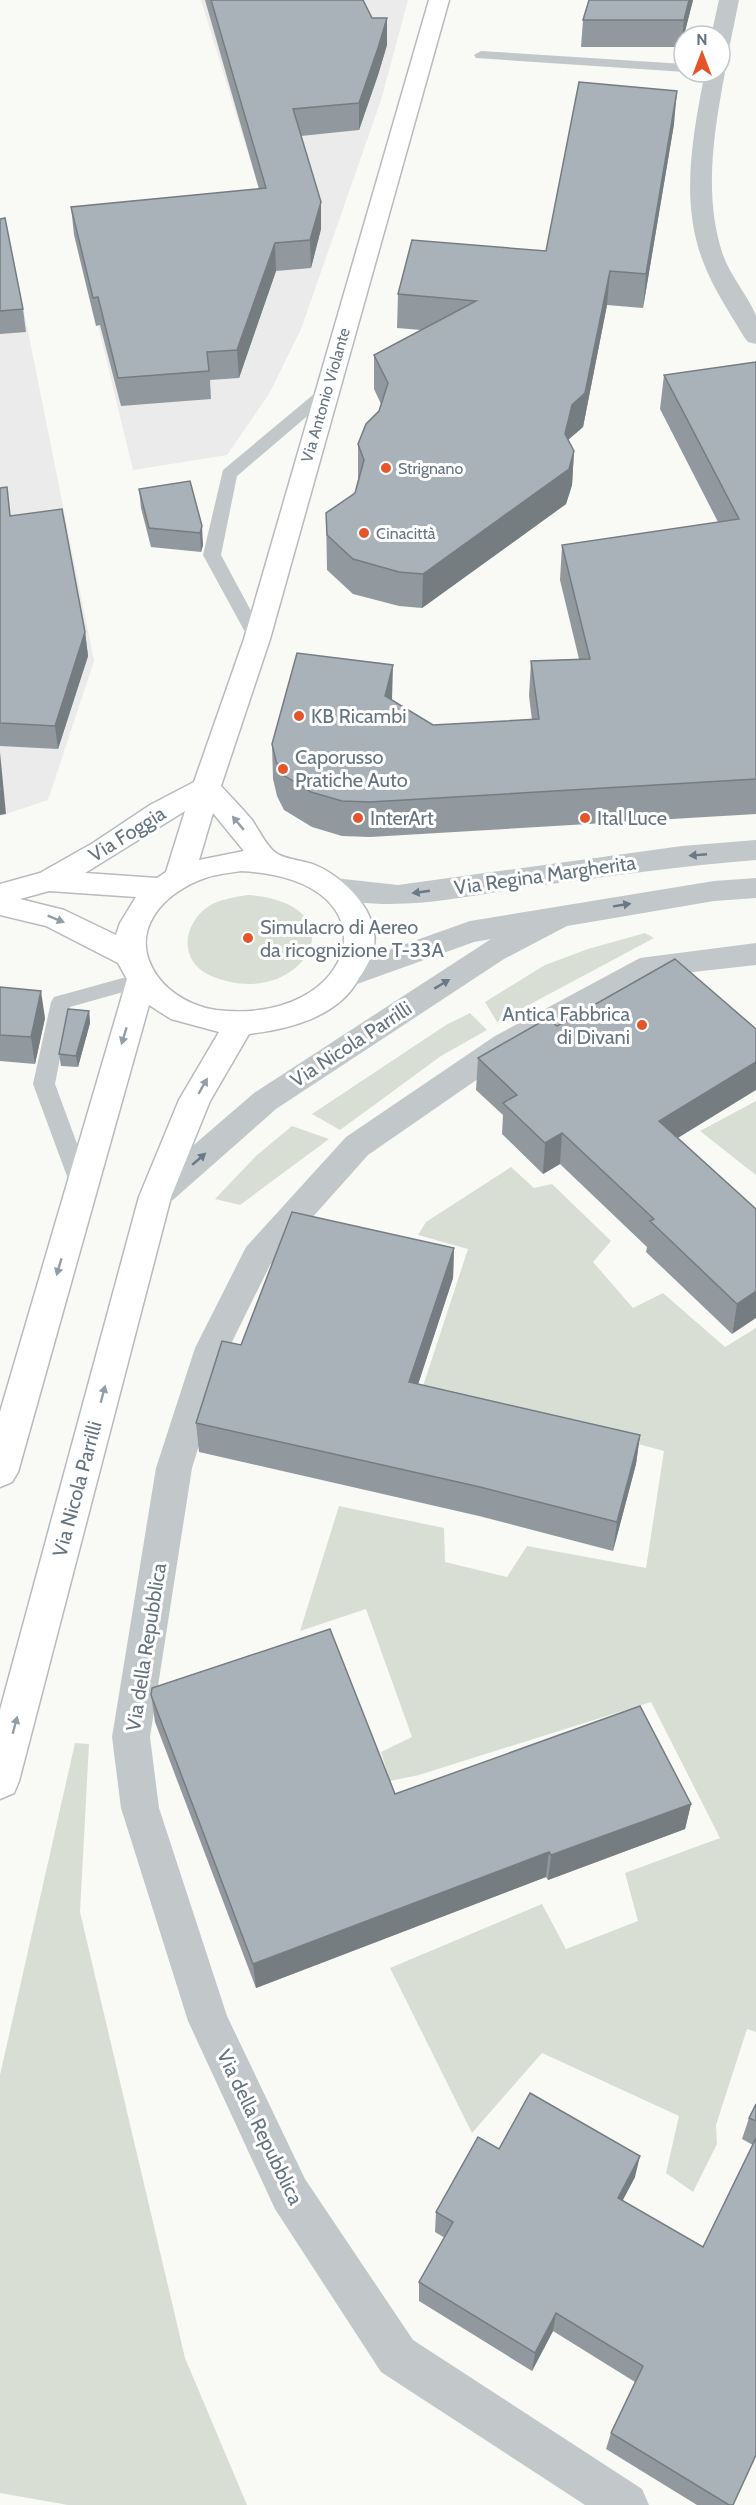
<svg xmlns="http://www.w3.org/2000/svg" width="756" height="2505" font-family="Cabin,sans-serif">
<rect width="100%" height="100%" fill="#f9f9f6"/>
<g fill="#eaebea">
<path d="M201,0H408L381,100L301,329L269,394L227,455L133,470L75,230L265,209Z"/>
<path d="M9,237L94,661L48,800L0,816V238Z"/>
</g>
<g fill="#d9ded5">
<path d="M248,895C367,904 300,1016 209,975C178,960 183,923 209,906C221,899 235,897 248,895Z"/>
<path d="M645,933L654,938L497,1022L485,1002L545,965L588,949Z"/>
<path d="M470,1013L487,1030L441,1056L340,1130L312,1114L446,1025Z"/>
<path d="M756,1101V1175L700,1131Z"/>
<path d="M292,1126L329,1139L240,1205L215,1199L257,1155Z"/>
<path d="M511,1167L534,1188L552,1184L611,1241L593,1262L633,1308L663,1293L725,1347L756,1328V2032L747,2029L716,2125L717,2144L693,2192L666,2173L679,2116L542,2053L472,2133L390,1968L542,1904L566,1949L638,1921L625,1873L720,1838L651,1702L419,1775L390,1781L381,1752L412,1737L366,1609L300,1631L339,1506L444,1528L445,1562L507,1577L527,1546L646,1568L664,1451L423,1386L468,1249L418,1235L426,1222Z"/>
<path d="M75,1743L89,1744L80,1912L185,2358L247,2505H68L0,2493V2075Z"/>
</g>
<g fill="none" stroke-linecap="round" stroke-linejoin="round">
<defs>
<path id="secondary" d="M429,0H449L270,639L221,786C231,797 242,808 252,820C259,830 266,846 276,853C283,859 306,861 315,865C346,878 385,917 372,954C369,962 364,971 359,978C339,1017 289,1029 249,1034L210,1101L171,1197L19,1781L14,1793L0,1799V1710L139,1197L179,1100L219,1032L171,1019L149,1005L18,1472L12,1482L0,1487V1412L127,979L118,963L46,926L0,915V884L40,873L93,843L150,805L194,782L244,639ZM185,811L166,872L157,878L85,873ZM213,813L244,851L199,860ZM241,871C403,879 358,1027 216,1010C195,1007 171,995 158,977C126,933 162,893 205,878C217,874 229,873 241,871ZM49,891L136,897L120,923L116,935L64,910L20,899Z"/>
</defs>
<use href="#secondary" stroke="#b5bbbf" stroke-width="3"/>
<g fill="#c2c7ca" fill-rule="evenodd">
<path d="M481,51L684,64L685,72L476,58L474,55Z"/>
<path d="M326,387L332,389L334,392L332,395L237,476L221,555L266,639L263,643H251L203,555L223,470L320,389Z"/>
<path d="M141,973L148,975L151,980L148,985L70,1007L55,1084L93,1187L90,1193L82,1196L74,1193L71,1187L33,1084L51,1002L54,997Z"/>
</g>
<g fill="#c2c7ca" fill-rule="evenodd">
<path d="M719,0H739L730,44L727,48L720,50V36H711Z"/>
<path d="M720,67L725,72C714,132 703,195 723,255C731,277 749,297 756,316C756,324 756,336 756,344L748,342L744,337C730,313 714,290 704,264C679,203 693,134 705,72H720Z"/>
<path d="M756,943V965L657,976L517,1052L368,1155L270,1265L229,1348L192,1468L150,1737L159,1808L227,2016L305,2179L413,2340L642,2489L649,2505H585L381,2372L275,2209L188,2021L121,1808L112,1737L156,1468L195,1348L246,1247L346,1137L495,1036L640,958Z"/>
</g>
<g fill="#c2c7ca" fill-rule="evenodd">
<path d="M756,840V860C680,866 604,877 528,887C461,897 390,915 324,895L319,888L324,881L334,878L398,885L682,846Z"/>
<path d="M756,878V898L714,901L567,926L504,959L276,1109L166,1206L155,1210L144,1206L139,1197L144,1188L254,1093L491,939L474,942L346,988L335,985L331,977L335,969L470,921L714,881Z"/>
</g>
<use href="#secondary" fill="#fff" fill-rule="evenodd"/>
</g>
<g fill="#91999e">
<path d="M205,0H363L372,18H387V45L378,75L359,130L301,136L321,229L311,268L276,271L239,378L210,380L211,399L121,406L100,325L96,326L74,235L71,207L259,189Z"/>
<path d="M693,0L681,47H581L583,20Z"/>
<path d="M674,124L643,308L607,305L583,427L569,439V442L574,451L572,485L566,504L422,608L399,606L353,594L327,570L326,513L355,493L358,480V444L379,411L381,404L374,389V355L421,330L397,328L398,294L546,251Z"/>
<path d="M0,219L23,309L26,332L0,334Z"/>
<path d="M756,362V814L370,837L342,836L312,827L284,810L277,796L273,779L272,744L392,700L433,725L532,720L529,696L531,661L579,659L560,580L562,545L718,522L660,409L664,375Z"/>
<path d="M190,481L203,545L201,552L151,547L141,508L139,489Z"/>
<path d="M0,488L11,516L85,632L88,656L58,749L0,746Z"/>
<path d="M0,987L45,1018L35,1064L0,1061Z"/>
<path d="M89,1011L90,1023L78,1067L61,1066L59,1054Z"/>
<path d="M478,1058L678,1138L756,1209L732,1334L646,1252L647,1247L560,1164L543,1174L502,1134L503,1115L476,1090Z"/>
<path d="M454,1248L453,1278L418,1384L640,1435L636,1464L613,1551L479,1516L199,1452L196,1423L241,1345Z"/>
<path d="M151,1695L395,1794L691,1804L685,1829L548,1880L546,1877L256,1988L155,1722Z"/>
<path d="M756,2104V2455L733,2505H697L606,2449L611,2433L635,2382L553,2331L532,2371L419,2301V2282L445,2238L435,2232L436,2212L499,2149L635,2177L622,2201L703,2247L753,2145L742,2139L749,2118Z"/>
</g>
<g fill="#767d81">
<path d="M689,0H693L681,47L684,20Z"/>
<path d="M387,18V45L378,75L359,130V103Z"/>
<path d="M677,91L674,124L643,308L646,274Z"/>
<path d="M321,202V229L311,268L310,240Z"/>
<path d="M275,243L276,271L239,378L237,350Z"/>
<path d="M610,271L607,305L583,427L569,439L563,468L565,434L572,405Z"/>
<path d="M574,451L572,485L566,504L422,608L423,574Z"/>
<path d="M202,526L203,545L201,552L200,533Z"/>
<path d="M85,632L88,656L58,749L55,726Z"/>
<path d="M393,665L392,700L385,696Z"/>
<path d="M0,752L6,814L0,815Z"/>
<path d="M41,991L45,1018L35,1064L31,1037Z"/>
<path d="M89,1011L90,1023L78,1067L76,1056Z"/>
<path d="M756,1062V1090L655,1152L659,1121Z"/>
<path d="M562,1133L560,1164L543,1174L545,1143Z"/>
<path d="M454,1248L453,1278L409,1412V1382Z"/>
<path d="M756,1291V1318L732,1334L737,1304Z"/>
<path d="M640,1435L636,1464L613,1551L617,1522Z"/>
<path d="M691,1804L685,1829L548,1880L551,1855Z"/>
<path d="M549,1852L546,1877L256,1988L253,1964Z"/>
<path d="M640,2156L635,2177L613,2219L618,2198Z"/>
<path d="M556,2313L553,2331L532,2371L535,2353Z"/>
</g>
<g fill="#a9b2b8" stroke="#767d81" stroke-width="1.5">
<path d="M211,0H363L372,18H387L378,48L359,103L293,109L321,202L310,240L275,243L237,350L207,352L209,371L118,378L98,297L93,298L71,207L266,188Z"/>
<path d="M589,0H689L684,20H583Z"/>
<path d="M579,82L677,91L646,274L610,271L585,393L572,405L565,434L574,451L569,469L423,574L399,572L353,559L327,535L326,513L355,493L364,460L358,444L366,424L379,411L388,383L374,355L476,301L398,294L412,240L546,251Z"/>
<path d="M5,218L23,309L0,311V219Z"/>
<path d="M756,362V779L370,802L342,801L311,792L283,775L276,761L272,744L297,653L393,665L385,696L433,725L539,719L531,661L590,659L562,545L739,519L664,375Z"/>
<path d="M190,481L202,526L200,533L149,528L139,489Z"/>
<path d="M7,487L10,516L62,509L85,632L55,726L0,723V488Z"/>
<path d="M0,767L2,791H0Z"/>
<path d="M675,959L756,1029V1062L659,1121L756,1209V1291L737,1304L650,1221L654,1219L562,1133L545,1143L503,1103L517,1095L478,1058L548,1018L557,1026Z"/>
<path d="M0,987L41,991L31,1037L0,1035Z"/>
<path d="M68,1009L89,1011L76,1056L59,1054Z"/>
<path d="M292,1212L454,1248L409,1382L640,1435L617,1522L480,1487L196,1423L222,1341L241,1345Z"/>
<path d="M330,1629L395,1794L640,1706L691,1804L551,1855L549,1852L253,1964L151,1695L152,1688Z"/>
<path d="M530,2093L640,2156L618,2198L703,2247L756,2138V2455L733,2505H729L611,2433L643,2366L556,2313L535,2353L419,2282L453,2222L436,2212L478,2137L499,2149Z"/>
<path d="M756,2104V2121L749,2118Z"/>
</g>
<defs><path id="oneway-solid" d="M-6-.8H1V-3.2L6.5 0L1 3.2V.8H-6Z" transform="scale(1.5)"/></defs>
<g fill="#929ea7">
<use href="#oneway-solid" transform="translate(238 823) rotate(-130)"/>
<use href="#oneway-solid" transform="translate(56 919) rotate(22)"/>
<use href="#oneway-solid" transform="translate(124 1036) rotate(107)"/>
<use href="#oneway-solid" transform="translate(203 1086) rotate(-60)"/>
<use href="#oneway-solid" transform="translate(59 1267) rotate(106)"/>
<use href="#oneway-solid" transform="translate(103 1394) rotate(-75)"/>
<use href="#oneway-solid" transform="translate(15 1725) rotate(-75)"/>
</g>
<g fill="#697985">
<use href="#oneway-solid" transform="translate(698 855) rotate(175)"/>
<use href="#oneway-solid" transform="translate(421 892) rotate(172)"/>
<use href="#oneway-solid" transform="translate(622 905) rotate(-9)"/>
<use href="#oneway-solid" transform="translate(442 984) rotate(-31)"/>
<use href="#oneway-solid" transform="translate(199 1159) rotate(-41)"/>
</g>
<g fill="#e4552c" stroke="#fff" stroke-width="2">
<circle cx="386" cy="468" r="6"/>
<circle cx="364" cy="533" r="6"/>
<circle cx="299" cy="716" r="6"/>
<circle cx="283" cy="769" r="6"/>
<circle cx="358" cy="818" r="6"/>
<circle cx="585" cy="818" r="6"/>
<circle cx="248" cy="938" r="6"/>
<circle cx="642" cy="1025" r="6"/>
</g>
<g text-anchor="middle" stroke-width="6" stroke-linejoin="round" paint-order="stroke">
<g font-size="16" fill="#647581" stroke="#fff">
<text transform="translate(325 395) rotate(-74)" y="6">Via Antonio Violante</text>
</g>
<g font-size="16" fill="#647581" stroke="#fff" text-anchor="start">
<text x="398" y="474">Strignano</text>
<text x="376" y="539">Cinacittà</text>
</g>
<g font-size="20" fill="#647581" stroke="#fff" text-anchor="start">
<text x="311" y="723">KB Ricambi</text>
<text x="295" y="764">Caporusso<tspan x="295" dy="23">Pratiche Auto</tspan></text>
<text x="370" y="825">InterArt</text>
<text x="597" y="825">Ital Luce</text>
<text x="260" y="934">Simulacro di Aereo<tspan x="260" dy="23">da ricognizione T-33A</tspan></text>
<text x="630" y="1021" text-anchor="end">Antica Fabbrica<tspan x="630" dy="23">di Divani</tspan></text>
</g>
<g font-size="20" fill="#647581" stroke="#fff">
<text transform="translate(127 834) rotate(-32)" y="7">Via Foggia</text>
<text transform="translate(545 875) rotate(-8)" y="7">Via Regina Margherita</text>
<text transform="translate(351 1044) rotate(-33)" y="7">Via Nicola Parrilli</text>
<text transform="translate(77 1489) rotate(-75)" y="7">Via Nicola Parrilli</text>
<text transform="translate(146 1647) rotate(-81)" y="7">Via della Repubblica</text>
<text transform="translate(260 2127) rotate(64)" y="7">Via della Repubblica</text>
</g>
</g>
<g transform="translate(702 54)"><circle r="28" fill="#ffffff" stroke="#c1c8cd" stroke-width="1.5"/>
<path d="M0-4.5L10 22L0 15L-10 22Z" fill="#e4552c"/>
<text y="-9" font-size="16" font-weight="bold" text-anchor="middle" fill="#647581">N</text>
</g>
</svg>
